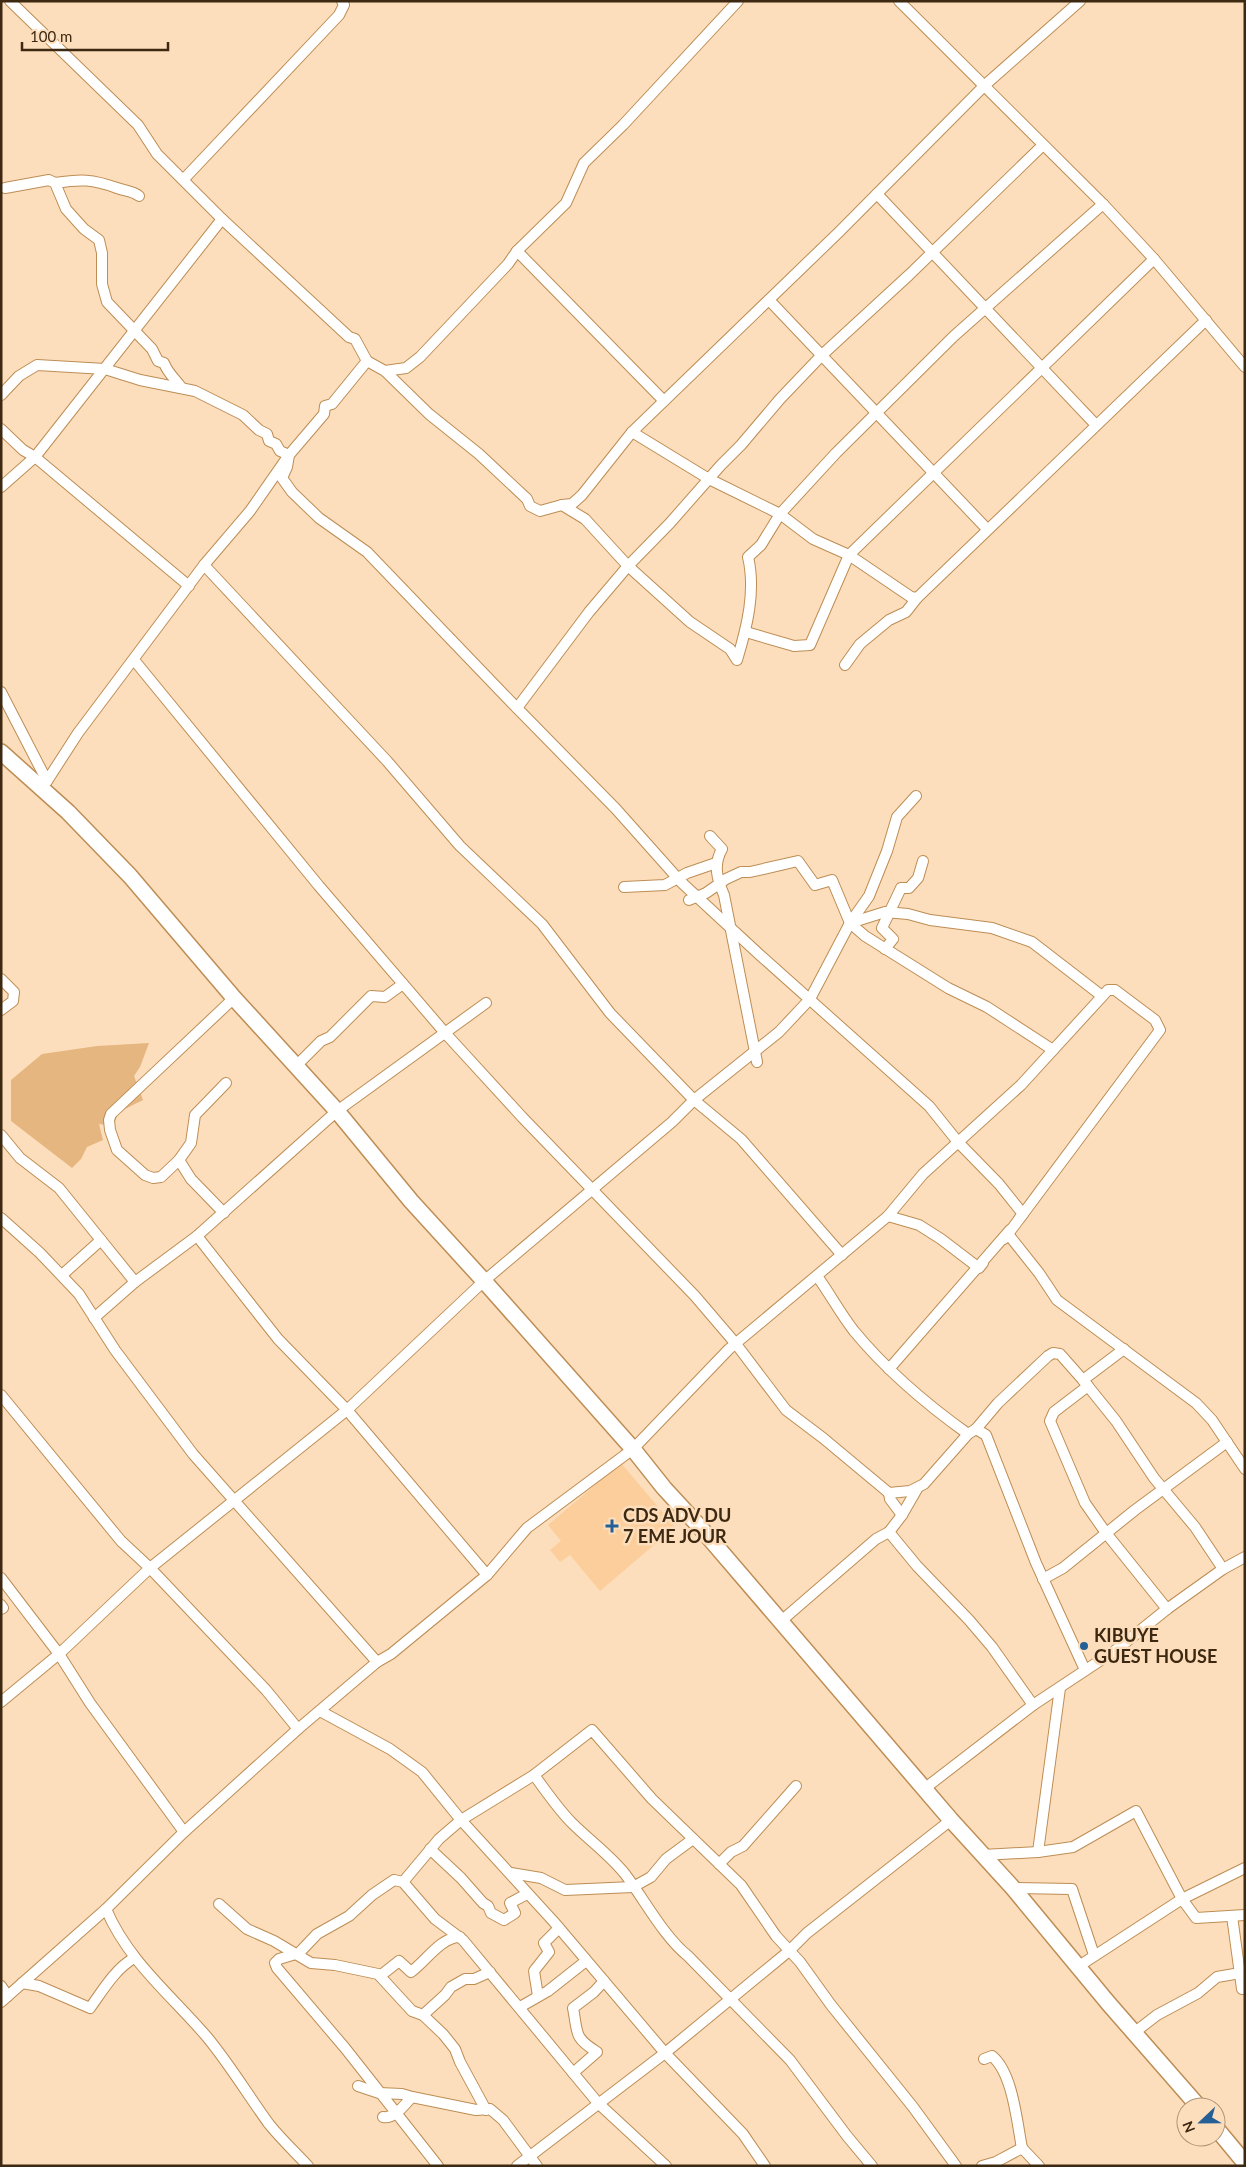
<svg xmlns="http://www.w3.org/2000/svg" width="1246" height="2167" font-family="Lato,sans-serif">
<rect width="100%" height="100%" fill="#fddebc"/>
<path fill="#fcce9b" d="M621,1463L675,1527L600,1591L570,1555L560,1562L550,1550L561,1541L548,1525Z"/>
<path fill="#e5b680" d="M149,1043L140,1067L134,1076L143,1100L119,1112L113,1126L99,1124L103,1140L87,1147L81,1159L72,1168L11,1121V1080L42,1054L97,1046Z"/>
<g fill="none" stroke-linecap="round" stroke-linejoin="round">
<defs>
<g id="minor">
<path d="M10,1L138,125L157,154L222,219L349,337L355,339L367,361L385,371L429,414L479,454L527,499L530,506L540,511L562,505L585,519L628,566L690,622L730,649L737,660C747,627 756,591 748,557L761,545L780,514L836,453L954,336L1103,204"/>
<path d="M899,1L1103,204L1154,259L1245,367"/>
<path d="M184,179L339,15L344,5L342,1"/>
<path d="M55,183C81,179 92,179 117,188C125,191 133,191 139,196"/>
<path d="M5,188L49,180L55,183L66,209L84,229L99,240L102,253V284L107,302L152,349L158,361L164,363C167,372 175,379 181,387"/>
<path d="M877,194L1096,425"/>
<path d="M517,251L664,401"/>
<path d="M769,300L987,529"/>
<path d="M385,371L406,368L420,357L508,264L517,251L566,203L584,163L623,125L738,1"/>
<path d="M1,395L19,376L37,365L105,369L140,380L195,391L243,415L259,430L267,434L269,441L276,444L280,451L289,455L287,467L282,478L292,492L319,518L367,552L512,703L616,809L681,882L761,956L929,1106L958,1142L999,1184L1023,1214L1019,1219"/>
<path d="M1,429L23,450L35,457L189,586"/>
<path d="M632,432L709,479L780,514L813,539L849,555L911,597L917,598L1206,320"/>
<path d="M1,487L35,457L222,219"/>
<path d="M562,505L572,504L582,495L632,432L839,232L985,85L1080,1"/>
<path d="M204,565L387,761L460,846L542,924L610,1013L694,1100L741,1139L842,1255"/>
<path d="M746,632L794,646L810,645L849,555L1154,259"/>
<path d="M134,660L319,886L446,1034L522,1117L695,1296L736,1344L786,1410L823,1438L889,1493"/>
<path d="M845,665L860,644L889,620L906,612L917,598"/>
<path d="M1,692L47,781"/>
<path d="M517,708L589,612L628,566L670,523L721,465L741,445L780,399L822,355L909,275L1043,145"/>
<path d="M40,786L47,781L78,733L204,565L250,511L289,455L324,414L325,406L332,404L367,361"/>
<path d="M710,836L722,849C713,865 717,879 724,895L757,1062"/>
<path d="M624,887L665,885L687,873L716,863"/>
<path d="M689,900L706,893L726,879L741,872H750L798,861L815,885L832,880L850,923L865,936L948,988L987,1007L1053,1050"/>
<path d="M850,923L885,912L908,914L930,920L992,928L1032,942L1102,996"/>
<path d="M885,949L893,939L882,928L901,888H909L918,878L923,861"/>
<path d="M1,979L14,992L13,1001L1,1010"/>
<path d="M296,1066L321,1041L330,1037L371,996L385,997L403,984"/>
<path d="M226,1083L195,1115L191,1143L179,1160L161,1177L153,1178L145,1175L117,1150L110,1130L109,1120L111,1114L234,998"/>
<path d="M1,1135L20,1158L59,1188L101,1240L62,1275"/>
<path d="M179,1160L191,1179L224,1213"/>
<path d="M888,1216L919,1225L941,1239L979,1268L983,1263"/>
<path d="M1,1218L40,1253L79,1294L115,1350L193,1454L377,1662"/>
<path d="M197,1236L278,1339L347,1410L487,1575"/>
<path d="M1004,1239L1008,1234L1039,1273L1057,1300L1196,1403L1212,1420L1245,1469"/>
<path d="M101,1240L135,1282"/>
<path d="M817,1276C830,1294 840,1313 854,1331C887,1371 926,1404 968,1434L976,1429L986,1435L1036,1563L1085,1670"/>
<path d="M94,1318L135,1282L197,1236L337,1111L486,1003"/>
<path d="M889,1369L1010,1230"/>
<path d="M1083,1380L1116,1421L1154,1478L1195,1527L1223,1569"/>
<path d="M1088,1386L1054,1412L1050,1421L1085,1503L1106,1533L1167,1609"/>
<path d="M1,1395L121,1541L150,1568L266,1690L298,1729"/>
<path d="M976,1429L998,1403L1048,1356L1053,1353L1060,1354L1083,1380L1124,1349"/>
<path d="M902,1515L917,1489"/>
<path d="M889,1532L917,1566L969,1620L992,1647L1033,1705"/>
<path d="M1,1578L59,1654L90,1703L184,1832"/>
<path d="M1043,1579L1063,1568L1135,1510L1227,1442"/>
<path d="M1,1605L3,1608L1,1609"/>
<path d="M780,1622L876,1539L889,1532L902,1515L890,1499L889,1493L910,1491L924,1484L968,1434"/>
<path d="M1,1702L59,1654L150,1568L347,1410L484,1281L672,1122L694,1100L779,1032L810,999L850,923L869,896L887,851L897,817L916,796"/>
<path d="M320,1711L390,1749L422,1772L461,1820L554,1922L665,2053L743,2134L765,2166"/>
<path d="M534,1775C546,1791 558,1809 572,1823C589,1840 610,1855 625,1874C644,1899 664,1937 688,1956L790,2060L847,2136L872,2166"/>
<path d="M924,1789L1033,1705L1116,1650L1167,1609L1223,1569L1245,1557"/>
<path d="M430,1849L461,1878L483,1903L488,1906L491,1913L504,1920L515,1913L510,1903L527,1894"/>
<path d="M1038,1852L1060,1688"/>
<path d="M983,1855L1038,1852L1073,1847L1136,1811L1182,1899L1079,1966"/>
<path d="M719,1864L731,1852L743,1846L796,1786"/>
<path d="M1245,1868L1182,1899L1196,1918L1245,1915"/>
<path d="M511,1873L541,1878L565,1890L633,1887L651,1877L666,1859L693,1839"/>
<path d="M403,1882L435,1919L463,1940L598,2103L666,2166"/>
<path d="M1013,1888L1072,1889L1094,1955"/>
<path d="M219,1904L247,1929L274,1941L311,1963L335,1965L378,1974L412,2011L423,2015L443,2034L455,2049L460,2062L486,2110"/>
<path d="M106,1909C128,1961 171,1995 207,2037C230,2065 248,2095 269,2124C281,2139 295,2152 308,2166"/>
<path d="M1232,1916L1242,1989L1245,1988"/>
<path d="M380,1976L399,1961L411,1972C426,1961 441,1937 460,1937"/>
<path d="M22,1983L39,1986L90,2008C103,1990 115,1969 134,1958"/>
<path d="M1,1986L8,1996"/>
<path d="M538,1996L534,1971L549,1952L544,1943L559,1928"/>
<path d="M1,2002L106,1909L184,1832L298,1729L377,1662L391,1654L487,1575L527,1528L633,1449L729,1349L888,1216L923,1174L1021,1085L1108,990H1115L1155,1020L1160,1030L1008,1234"/>
<path d="M520,2007L548,1991L586,1961"/>
<path d="M423,2015L445,1995L451,1987L465,1979H474L490,1972"/>
<path d="M1135,2032L1157,2015L1198,1993L1217,1977L1240,1973"/>
<path d="M984,2059L992,2056C1013,2073 1017,2123 1022,2148"/>
<path d="M573,2073L597,2052C573,2037 578,2033 573,2008L594,1992L604,1981"/>
<path d="M358,2086L379,2093L402,2094L412,2097"/>
<path d="M383,2117C395,2119 404,2105 412,2097L476,2110L490,2109L503,2120L537,2166"/>
<path d="M438,2166L345,2048L277,1968L275,1963L279,1959L299,1953L317,1934L349,1916L372,1895L394,1880L403,1882L439,1839L461,1820L534,1775L592,1730L652,1799L741,1885L776,1936L800,1962L831,2005L913,2107L956,2166"/>
<path d="M517,2166L665,2053L789,1951L807,1933L951,1820"/>
<path d="M982,2166L996,2162L1022,2148L1039,2166"/>
</g>
<g id="highway">
<path d="M1,752L68,812L130,876L234,998L337,1111L411,1201L484,1281L633,1449L664,1488L699,1526L951,1820L1013,1888L1109,2004L1199,2107"/>
<path d="M1216,2128L1245,2163"/>
</g>
</defs>
<use href="#minor" stroke="#bd8d54" stroke-width="12"/>
<use href="#highway" stroke="#bd8d54" stroke-width="18"/>
<use href="#minor" stroke="#fff" stroke-width="10"/>
<use href="#highway" stroke="#fff" stroke-width="15"/>
</g>
<g fill="#245f96" stroke="#fddebc" stroke-width="2">
<path d="M609.5 1518.5h5v5h5v5h-5v5h-5v-5h-5v-5h5z"/>
<circle cx="1084" cy="1646" r="5"/>
</g>
<g text-anchor="middle" stroke-width="5" stroke-linejoin="round" paint-order="stroke">
<g font-size="18" font-weight="bold" fill="#3d2911" stroke="#fddebc" text-anchor="start">
<text x="623" y="1522">CDS ADV DU<tspan x="623" dy="21">7 EME JOUR</tspan></text>
<text x="1094" y="1642">KIBUYE<tspan x="1094" dy="21">GUEST HOUSE</tspan></text>
</g>
</g>
<rect width="1246" height="2167" fill="none" stroke="#3d2911" stroke-width="5"/>
<g transform="translate(1201 2122) rotate(248)"><circle r="24" fill="#fddebc" stroke="#b09678"/>
<path d="M0-4L9 19L0 12L-9 19Z" fill="#245f96"/>
<text y="-8" font-size="14" font-weight="bold" text-anchor="middle" fill="#3d2911">N</text>
</g>
<path d="M22 42v8h146v-8" fill="none" stroke="#3d2911" stroke-width="2.5"/>
<text x="30" y="42" font-size="15" fill="#3d2911" stroke="#fddebc" stroke-width="4" paint-order="stroke">100 m</text>
</svg>
